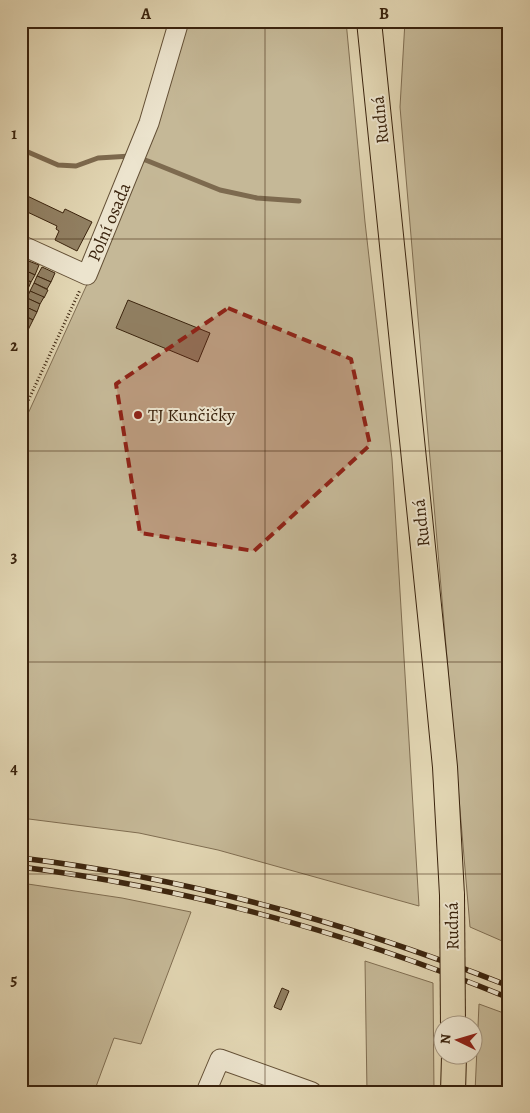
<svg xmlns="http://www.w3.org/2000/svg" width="530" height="1113" font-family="Alegreya,serif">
<rect width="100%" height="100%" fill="#e2d6b3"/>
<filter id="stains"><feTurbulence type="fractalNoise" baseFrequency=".004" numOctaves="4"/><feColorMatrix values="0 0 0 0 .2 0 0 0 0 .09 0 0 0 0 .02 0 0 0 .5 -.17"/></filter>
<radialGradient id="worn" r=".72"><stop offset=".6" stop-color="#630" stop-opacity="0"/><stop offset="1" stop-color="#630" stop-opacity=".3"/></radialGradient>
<g fill="#c5b897" stroke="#806e52">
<path d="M186,21H346L365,222L392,459L419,906L218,850L139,833L21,818V429L141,166Z"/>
<path d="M405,21H509V944L470,927L400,107Z"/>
<path d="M21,883L122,898L191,912L141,1044L114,1038L94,1092H21Z"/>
<path d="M365,961L433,983L434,1092H367Z"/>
<path d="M479,1004L509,1015V1092H475Z"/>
</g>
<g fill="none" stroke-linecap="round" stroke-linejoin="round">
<g stroke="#7d6a4f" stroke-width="5">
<path d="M21,149L58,165L76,166L98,158L131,156"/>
<path d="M139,158L148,161L220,190L257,198L299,201"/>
</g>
</g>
<g fill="#918063" stroke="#3a230d">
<path d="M21,193L63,213L65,209L92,222L77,251L55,240L59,231L56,229L57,226L21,209Z"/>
<path d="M26,260L39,265L35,275L22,269Z"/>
<path d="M42,267L55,273L51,282L37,276Z"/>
<path d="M22,269L35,275L31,282L21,277Z"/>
<path d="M37,276L51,282L47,289L34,283Z"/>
<path d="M21,277L31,282L27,291L21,288Z"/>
<path d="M34,283L48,290L44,298L30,291Z"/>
<path d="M21,288L27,291L24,298L21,297Z"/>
<path d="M30,291L44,297L40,304L27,298Z"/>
<path d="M27,298L40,304L37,312L24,306Z"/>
<path d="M128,300L210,333L198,362L116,328Z"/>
<path d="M24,306L37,312L33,320L21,314Z"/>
<path d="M21,314L33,320L29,328L21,324Z"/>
<path d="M21,324L29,328L25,337L21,335Z"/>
<path d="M282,988L289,991L281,1010L274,1007Z"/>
</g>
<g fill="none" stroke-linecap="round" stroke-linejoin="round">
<defs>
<g id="minor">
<path d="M21,245L87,275L149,123L179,21"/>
<path d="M206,1092L220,1059L312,1092"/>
</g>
<g id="major">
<path d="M369,21L435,664L445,767L452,895"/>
<path d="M453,1092L454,1056"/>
</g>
</defs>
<use href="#minor" stroke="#645036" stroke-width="21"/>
<use href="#major" stroke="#3a230d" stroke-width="26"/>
<g stroke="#3a230d" stroke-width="3" stroke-dasharray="1 2.5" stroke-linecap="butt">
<path d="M21,394L30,398"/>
<path d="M21,416L80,290"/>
</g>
<use href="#minor" stroke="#ece4ce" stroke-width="19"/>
<use href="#major" stroke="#e2d6b3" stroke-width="24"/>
<defs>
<g id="rail">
<path d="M21,858C189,878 352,924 509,986"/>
<path d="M21,867C188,888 353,934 509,998"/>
</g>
</defs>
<use href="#rail" stroke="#3a230d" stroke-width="5.5"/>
<use href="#rail" stroke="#ece4ce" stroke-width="4" stroke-dasharray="11" stroke-linecap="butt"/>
<defs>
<path id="major-bridge" d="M452,895L453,1026"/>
</defs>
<use href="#major-bridge" stroke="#3a230d" stroke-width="26" stroke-linecap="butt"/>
<use href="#major-bridge" stroke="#e2d6b3" stroke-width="24"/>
</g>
<path fill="#8f2418" fill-opacity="0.2" stroke="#8f2418" stroke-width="4" stroke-dasharray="10 6" stroke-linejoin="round" d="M228,308L351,359L370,445L254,551L140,533L116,384Z"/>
<path fill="none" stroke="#3a230d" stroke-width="1" stroke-opacity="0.55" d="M265,21V1092M21,239H509M21,451H509M21,662H509M21,874H509"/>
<circle fill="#8f2418" stroke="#ece4ce" stroke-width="2" cx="138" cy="415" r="5"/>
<g text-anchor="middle" stroke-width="4" stroke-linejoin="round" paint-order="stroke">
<g font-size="18" fill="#3a230d" stroke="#ece4ce">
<text transform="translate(380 120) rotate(-96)" y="6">Rudná</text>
<text transform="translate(109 222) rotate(-67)" y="6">Polní osada</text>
<text transform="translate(421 523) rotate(-96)" y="6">Rudná</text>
<text transform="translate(452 926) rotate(-91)" y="6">Rudná</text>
</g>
<g font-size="18" fill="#3a230d" stroke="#ece4ce" text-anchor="start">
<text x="148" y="421">TJ Kunčičky</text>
</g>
</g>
<rect width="530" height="1113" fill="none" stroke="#e2d6b3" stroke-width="55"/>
<g transform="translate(458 1040) rotate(275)"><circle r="24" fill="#ece4ce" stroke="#a59781"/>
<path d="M0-4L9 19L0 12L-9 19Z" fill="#8f2418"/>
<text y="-8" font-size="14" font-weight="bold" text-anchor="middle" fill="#3a230d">N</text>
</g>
<rect x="28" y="28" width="474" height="1058" fill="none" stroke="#3a230d" stroke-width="2"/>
<g font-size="16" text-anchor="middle" font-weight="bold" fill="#3a230d">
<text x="146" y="19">A</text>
<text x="384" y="19">B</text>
<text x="14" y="139">1</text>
<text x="14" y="351">2</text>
<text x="14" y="562">3</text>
<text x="14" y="774">4</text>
<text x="14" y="985">5</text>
</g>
<rect width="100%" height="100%" filter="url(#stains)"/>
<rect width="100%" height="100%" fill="url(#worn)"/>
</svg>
